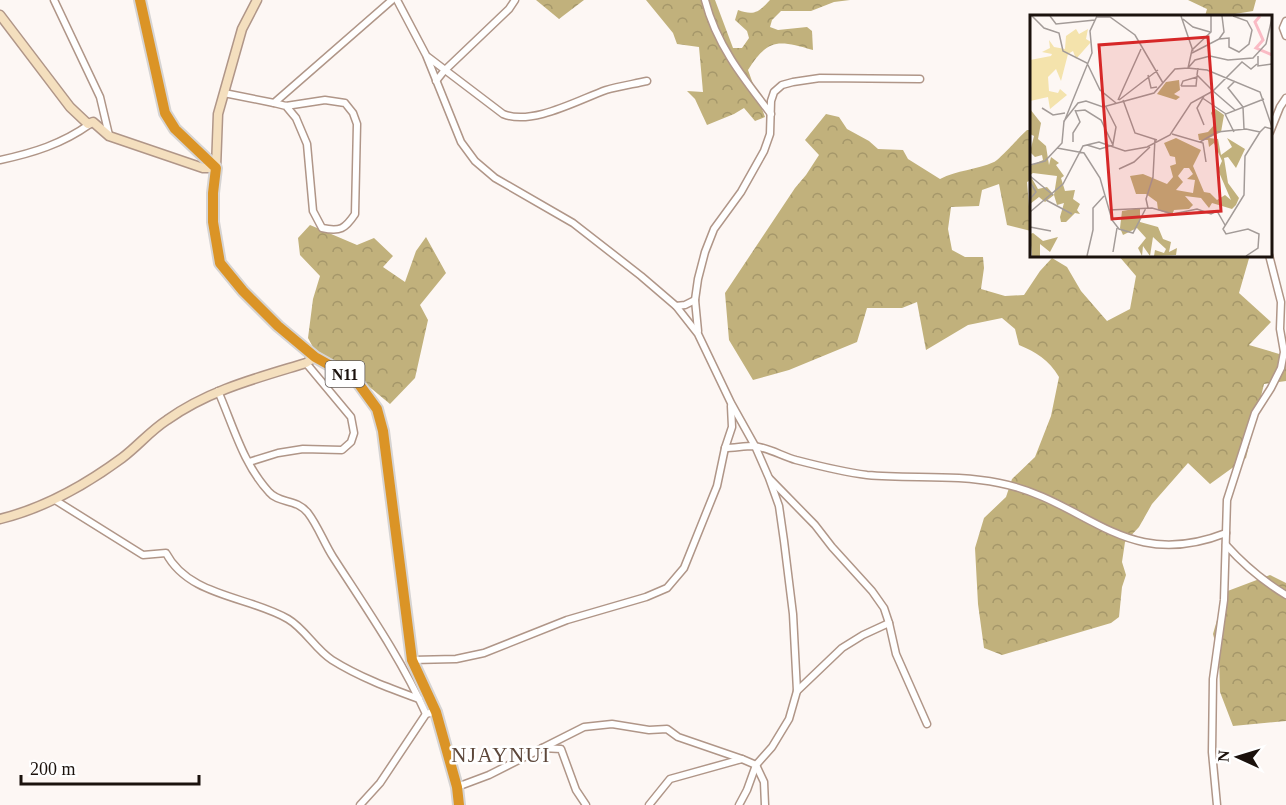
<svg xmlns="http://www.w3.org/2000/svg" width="1286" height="805" font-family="'Times New Roman',serif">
<defs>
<pattern id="forest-crowns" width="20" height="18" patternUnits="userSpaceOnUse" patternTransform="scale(1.5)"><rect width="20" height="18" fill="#c1b17c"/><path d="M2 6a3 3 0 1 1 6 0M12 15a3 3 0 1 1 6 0" fill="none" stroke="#a5976a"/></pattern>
</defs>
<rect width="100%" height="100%" fill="#fdf7f4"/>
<g fill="url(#forest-crowns)">
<path d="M536,0H584L559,19Z"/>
<path d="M646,0H715L733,48H742L749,38L747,31L735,20L738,10C754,16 759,12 770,0H850L834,2L811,11H781L772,20L770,27L778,30L807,27L812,31L813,50C778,40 768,38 748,70L765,117L755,121L744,108L734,114L707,125L695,99L687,91L703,92L699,47L677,44L673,33Z"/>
<path d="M1188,0H1256L1253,11L1223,16H1205L1207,9Z"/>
<path d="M826,114L839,117L847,129L869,141L878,149L903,150L908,159L940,179C957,170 976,170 994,162C999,160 1020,136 1027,130H1031V180L1027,182L1031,231L1007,225L999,184L982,190L979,206L951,207L948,229L952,250L965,257H983L984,268L981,289L1005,296L1024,295L1040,271L1052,258L1067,267L1081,291L1107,321L1130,309L1136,276L1118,255H1159V257L1165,255H1250L1239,293L1271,322L1249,345L1286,356V381L1264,384L1246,458L1210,484L1188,463L1152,504L1139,527L1125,542L1122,562L1126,575L1122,587L1119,617L1111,623L1002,655L984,648L978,604L975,548L984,518L1006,497L1012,479L1035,457L1051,416L1059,377C1049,360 1036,352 1019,345L1015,329L1002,318L968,325L926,350L917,302L902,308H867L857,342L789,370L753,380L729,340L725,293L795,188L806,175L819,155L805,140Z"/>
<path d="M310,225L357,245L374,238L393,256L383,267L405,282L416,251L426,237L446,273L420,305L428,320L415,378L390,404L348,369L314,349L308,338L313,299L320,276L300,255L298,238Z"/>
<path d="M1270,575L1286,583V721L1233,726L1220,692L1219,657L1213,634L1225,592Z"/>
</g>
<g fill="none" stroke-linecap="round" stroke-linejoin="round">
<defs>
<g id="street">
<path d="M54,0L100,97L109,135"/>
<path d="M397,0L426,55L461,142L475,161L495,178L573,223L641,276L676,306L698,334L731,403L755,446L769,478L779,506L784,541L793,614L797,691L789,719L772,747L756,765L747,790L739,805"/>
<path d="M705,0C716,44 743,78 771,114"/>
<path d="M1286,21L1283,28L1286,36"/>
<path d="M428,57L503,114C532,126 578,100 606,90C619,86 634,84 647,81"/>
<path d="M436,81L444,71L509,9L515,0"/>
<path d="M224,93L274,103L392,0"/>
<path d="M274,103L286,106L325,100L345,103L353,113L357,124L355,214C345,229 340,232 322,228L313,211L307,144L296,118L286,106"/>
<path d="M1270,132L1280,107L1286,98"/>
<path d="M0,160C33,153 62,144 90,124"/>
<path d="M676,306L685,305L695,300"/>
<path d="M698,331L695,300L698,279L705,252L714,229L741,192L764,151L770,134L771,101L774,92L782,85L793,82L820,78L920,79"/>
<path d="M218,391C233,425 243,464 269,492C279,504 296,498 308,513C318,526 324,543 333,557C366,608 401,658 426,714"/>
<path d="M725,448C734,448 744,446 753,446C767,447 782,456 796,460C819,466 843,472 867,475C911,479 955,474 999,483C1087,500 1124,573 1226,533"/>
<path d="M249,462L278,453L303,449L342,450L351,442L354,433L351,417L306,363"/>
<path d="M770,479L815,525L832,547L872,591L884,608L889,623L896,654L927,724"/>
<path d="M55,500L143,555L166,553C189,597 249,596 288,619C305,629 315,649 332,660C359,677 389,688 419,699"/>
<path d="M1226,545C1244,565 1263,581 1286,595"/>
<path d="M412,660L456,659L484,653L567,620L646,597L667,588L684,568L717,486L725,448L732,427L731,406"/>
<path d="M797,691L842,648L863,635L889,623"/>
<path d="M542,748L561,749L576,790L586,805"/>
<path d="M457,787L489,775L584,727L612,724L649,730L667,729L678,737L742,759"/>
<path d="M360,805L380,783L426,714L430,713"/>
<path d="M649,805L670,779L742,759L756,765L764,782L765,805"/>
<path d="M1217,805L1212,752L1213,679L1224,600L1227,500L1255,413L1271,388L1281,368L1284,352L1280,329L1281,302L1269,255"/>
</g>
<g id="secondary">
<path d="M0,15L70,107L88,124L93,122L109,136L203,168H216L218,114L242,29L257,0"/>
<path d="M0,519C45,508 84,486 122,458C138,446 150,431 167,420C209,390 257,378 306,363L315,357"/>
</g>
<path id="highway" d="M140,0L165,113L175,129L216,168L213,193V222L220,263L243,291L278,326L315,357L356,380L377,409L383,431L412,660L436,712L457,787L459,805"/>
</defs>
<use href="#street" stroke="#b09688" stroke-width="9"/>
<use href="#secondary" stroke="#b09688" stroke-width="11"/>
<use href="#highway" stroke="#d6d4d3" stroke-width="14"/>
<use href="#street" stroke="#fff" stroke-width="6"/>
<use href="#secondary" stroke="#f4dfbe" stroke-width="8"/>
<use href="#highway" stroke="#db9426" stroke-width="10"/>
</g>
<g text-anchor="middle" stroke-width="5" stroke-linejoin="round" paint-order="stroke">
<rect fill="#fff" stroke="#5f5956" stroke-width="1.5" x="325.5" y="361" width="39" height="26" rx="4.5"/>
<g font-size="16" font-weight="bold" fill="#1b120d">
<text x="345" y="380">N11</text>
</g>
<g font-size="21" letter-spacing="1.5" fill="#5d473a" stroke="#fff">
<text x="501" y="762">NJAYNUI</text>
</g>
</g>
<g transform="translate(1030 15)">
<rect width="242" height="242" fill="#fdf7f4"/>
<path d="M46,14L49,19L58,14L56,24L61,27L46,44L43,36L38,39L31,66L26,54L18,62L19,76L28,78L30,74L37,80L20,94L18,82L0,86V45L21,41L22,39L12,37L20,33L19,25L24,32L35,34L36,21Z" fill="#f4e3ac"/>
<path d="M149,65L150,75L144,79L150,82L146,85L127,79L136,67ZM184,93L194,100L191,117L179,123L188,124L191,140L202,132L197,123L215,134L206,153L198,142L194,143L198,168L209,183L206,190L202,194L182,188L179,193L171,183L155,181L163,190L159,194L144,195L142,200L128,195L127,187L116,179H106L100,161L113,159L137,169L143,162L140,151L146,149L145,142L140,141L134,128L146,123L171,135L163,151L174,177L180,178L187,185L195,180L201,185L188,155L192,146L184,128L179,132L178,125H169L168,119L178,117L185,109L181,98ZM154,153H159L163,159L157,164L165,165L163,178L146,175L153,167L148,161ZM0,94L11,108L8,124L16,131L19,150L21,142L29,148L26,150L34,161L31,163L35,176L45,175L43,184L50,189L47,195L50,199L45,198L36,207H31L30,202L34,188L27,190L24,180L15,187L9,182L0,189V151L13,145L12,140L5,142L0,137L4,121L0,119ZM3,158L27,161L24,180L17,172L8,174L0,160ZM110,193V207L128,212L133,224L141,227L139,237L147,233L146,240L124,241L125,235L134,238L136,234L123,222L120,241L113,231L112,241L108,233L116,223L107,213L93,220L90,213L92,196ZM3,218L13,226L28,222L20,237L10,229V241H2L0,219Z" fill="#c1b17c" fill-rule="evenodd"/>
<path fill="none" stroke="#fabbc5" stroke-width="3" d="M230,1L225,7L233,25L226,33L242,40"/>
<path fill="none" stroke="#a39b98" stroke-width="1.5" d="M2,1L14,13L29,18L33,36L57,48L70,75L86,88M20,1L26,9L65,5M151,1L163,36M181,1V17L162,35L158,53L177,55L230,77L242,112M67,2H80L105,20L133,68M153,4L163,12L180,17M189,24L194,17L192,1M162,38L189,24L199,23V32L209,37L219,29L222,15L217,6L203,1M228,41V51L242,49M118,60L121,73L127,72M205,66L198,73L213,92M151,71H166L167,61M151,71L153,66L167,62M171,82L196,99L234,84M88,85L111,34M89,85L128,55M93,85L105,118L127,125M76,92L86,112L83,129M213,92L214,114M12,93L23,100L35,98M205,95L183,76L212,47L221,54L227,49M45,96L55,95L71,105L83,130L70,134L57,130M195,99L204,117M34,107L62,38L60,16L67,1M174,110L167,93L174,81M142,119L173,128L176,147M43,127V118L50,107L45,95M170,127L187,117L216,114L230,117M27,133L54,138L70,163L82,205L89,214L103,218L116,193M0,150L15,146L32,128L34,106L48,88L56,86L73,92L124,78L145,54L158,53L165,45L180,41L198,45L223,43L236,29L242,3M89,154L104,147L120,132M0,161L23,180M0,167L6,177L0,184M16,185L42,199M118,193L116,184L123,162L125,124M79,195L122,193L143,199L167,194L181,199L187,196L195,210M0,197L33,169L53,131L69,127L95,136L117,132L140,120L161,88L183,76L167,60L168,53M0,212L21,216M83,237L87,213M57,241L63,215V193L74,181M216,241L228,233L229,219L218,214L196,219L193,214L214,180L215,141L230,117L235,112L242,114"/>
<path fill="#d62828" fill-opacity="0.15" stroke="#d62828" stroke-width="3" d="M178,22L191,196L82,204L69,30Z"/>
<rect width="242" height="242" fill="none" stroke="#1b120d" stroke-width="3"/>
</g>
<g transform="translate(1238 757) rotate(274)" stroke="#ffffff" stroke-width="4.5" paint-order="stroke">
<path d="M0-4.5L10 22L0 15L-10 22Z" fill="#1b120d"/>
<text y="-9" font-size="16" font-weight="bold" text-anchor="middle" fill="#1b120d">N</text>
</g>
<path d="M21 775v9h178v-9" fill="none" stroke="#1b120d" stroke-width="3"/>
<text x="30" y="775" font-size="18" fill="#1b120d" stroke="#ffffff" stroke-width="4.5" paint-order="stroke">200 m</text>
</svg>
